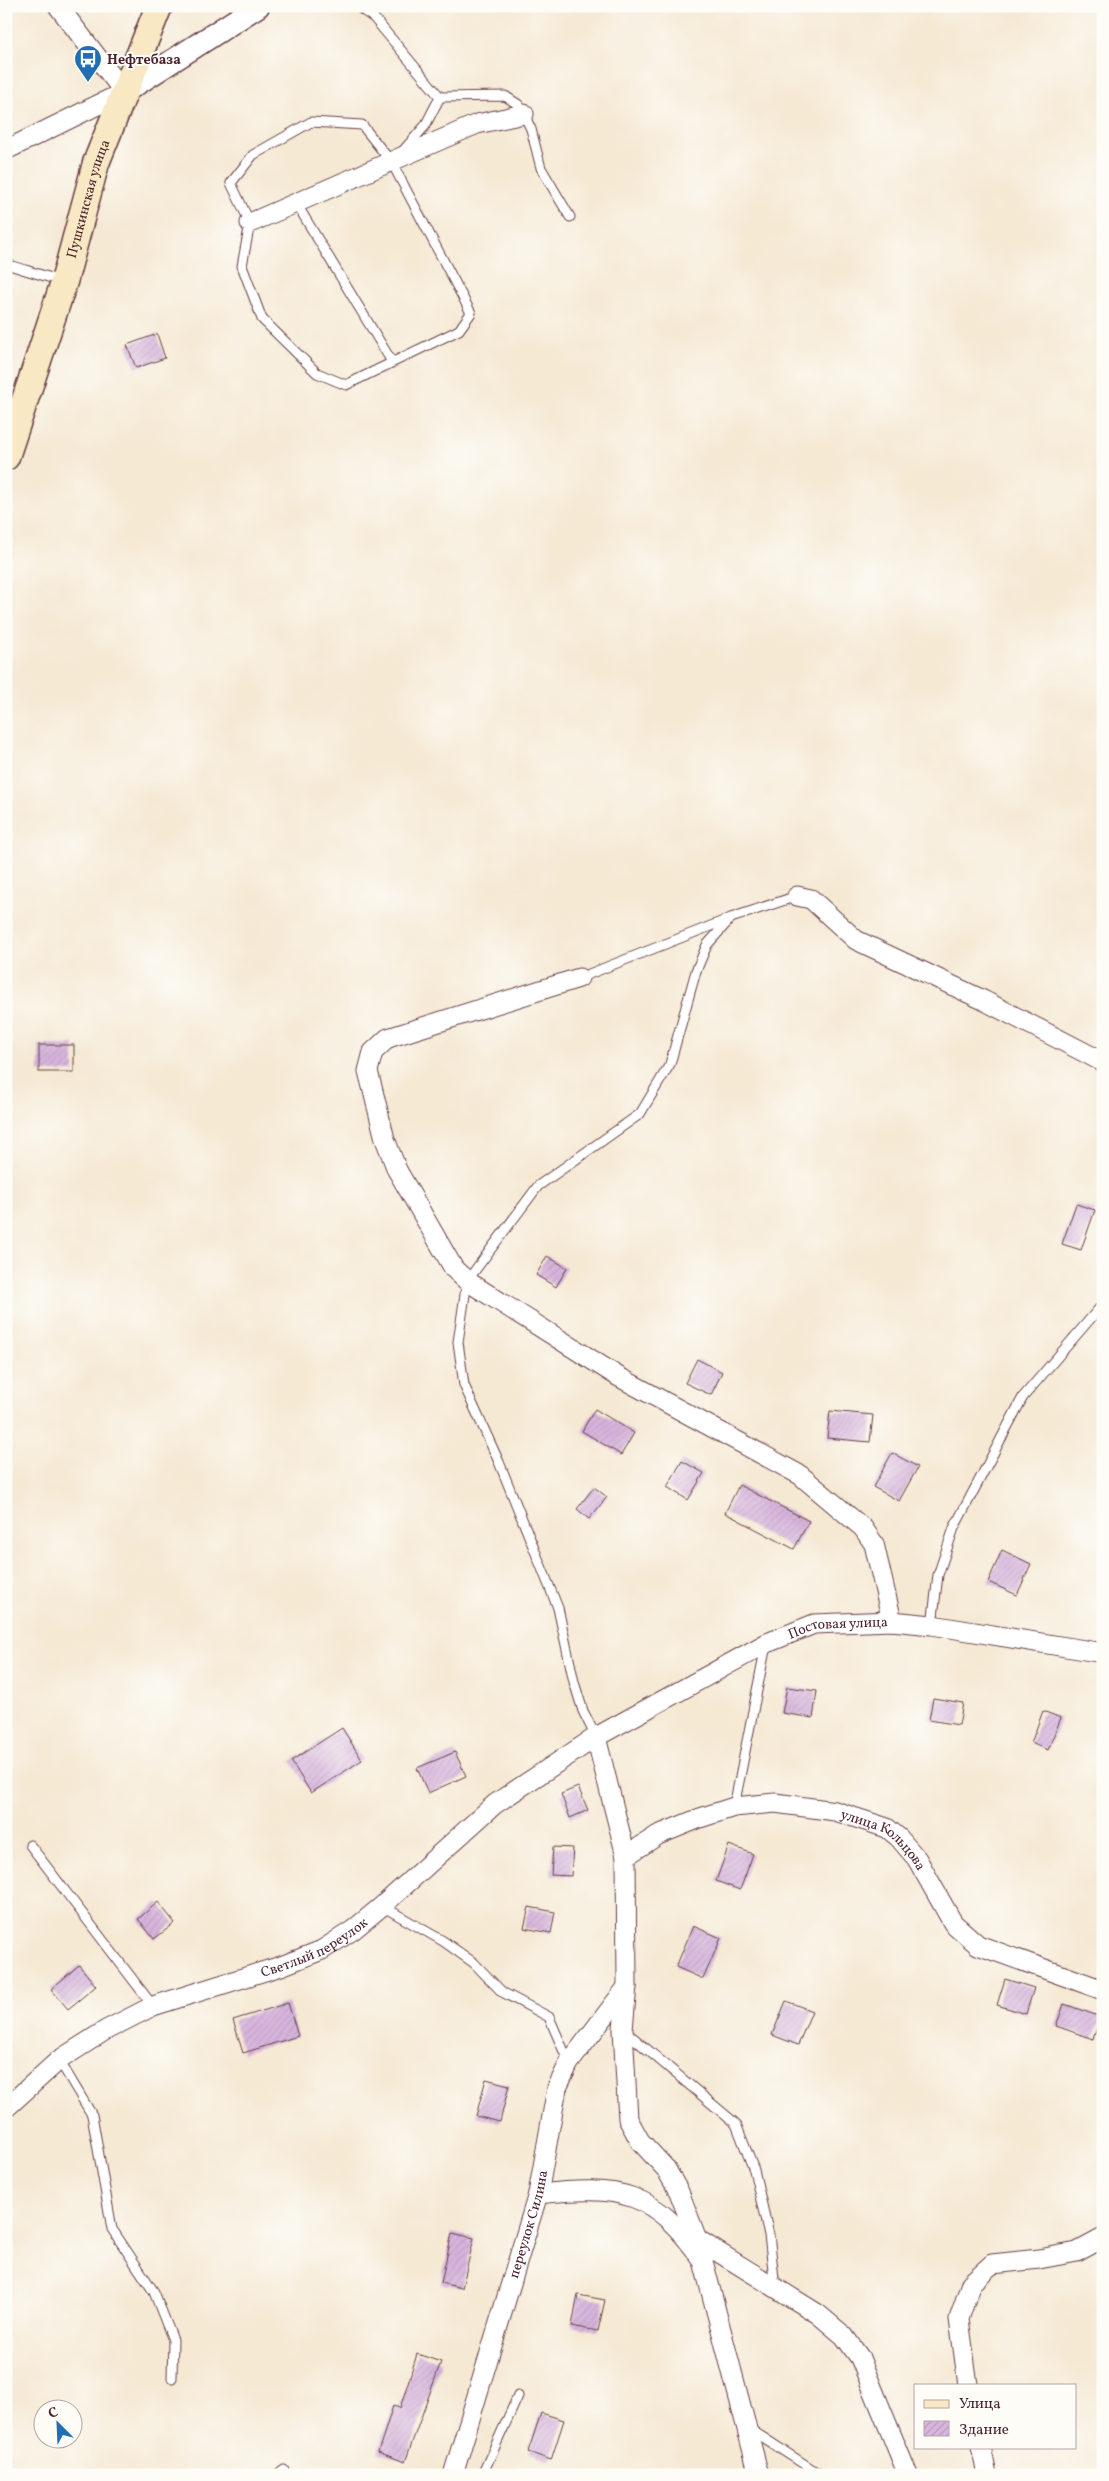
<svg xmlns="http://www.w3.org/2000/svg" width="1109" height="2481" font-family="Vollkorn,serif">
<defs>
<pattern id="building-hatch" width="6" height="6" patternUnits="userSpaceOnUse" patternTransform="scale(1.25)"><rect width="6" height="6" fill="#d7b5dd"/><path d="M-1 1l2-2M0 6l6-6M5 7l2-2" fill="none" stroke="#ba9bbe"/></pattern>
</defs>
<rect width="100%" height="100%" fill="#fdfcf7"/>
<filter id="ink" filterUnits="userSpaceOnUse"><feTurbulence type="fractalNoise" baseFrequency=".02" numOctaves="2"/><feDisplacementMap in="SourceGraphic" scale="10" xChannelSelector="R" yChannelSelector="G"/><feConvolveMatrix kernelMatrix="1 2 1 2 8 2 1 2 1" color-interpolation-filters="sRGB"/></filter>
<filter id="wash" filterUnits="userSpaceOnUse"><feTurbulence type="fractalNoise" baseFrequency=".0096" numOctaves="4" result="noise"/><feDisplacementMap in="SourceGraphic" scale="20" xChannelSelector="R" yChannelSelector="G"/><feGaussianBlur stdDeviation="1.12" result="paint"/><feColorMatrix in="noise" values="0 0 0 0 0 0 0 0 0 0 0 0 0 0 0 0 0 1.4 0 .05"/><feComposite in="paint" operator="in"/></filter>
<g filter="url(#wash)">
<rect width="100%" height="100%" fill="#f5e9d4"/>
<g id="blocks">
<g fill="url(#building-hatch)">
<path d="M157,334L165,358L136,368L127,345Z"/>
<rect x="39" y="1045" width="35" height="27"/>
<path d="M1076,1204L1095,1210L1081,1250L1062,1244Z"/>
<path d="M547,1256L567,1268L556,1287L536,1275Z"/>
<path d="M697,1359L722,1372L711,1395L685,1383Z"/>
<path d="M595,1409L634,1433L621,1455L582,1431Z"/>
<path d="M830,1411L873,1415L870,1442L827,1438Z"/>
<path d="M892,1453L918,1467L899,1501L873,1487Z"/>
<path d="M682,1461L704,1473L688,1500L667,1487Z"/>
<path d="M739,1485L809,1521L794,1549L725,1513Z"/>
<path d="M594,1487L607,1497L589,1519L577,1509Z"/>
<path d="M1002,1550L1031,1564L1017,1595L988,1582Z"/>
<path d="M787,1687L817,1691L813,1718L782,1713Z"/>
<path d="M933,1698L963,1703L959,1725L929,1720Z"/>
<path d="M1043,1711L1061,1718L1048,1750L1031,1743Z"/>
<path d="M342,1728L362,1760L311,1793L291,1761Z"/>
<path d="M455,1752L466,1776L428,1793L417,1768Z"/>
<path d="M578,1787L588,1810L570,1818L561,1794Z"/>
<path d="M729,1845L753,1854L740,1890L716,1881Z"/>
<path d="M553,1847L573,1848L571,1876L551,1875Z"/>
<path d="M158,1902L175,1923L154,1939L138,1919Z"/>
<path d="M529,1907L555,1912L551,1933L524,1928Z"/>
<path d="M693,1926L721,1938L703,1979L676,1967Z"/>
<path d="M79,1965L96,1986L68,2009L51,1989Z"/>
<path d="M1005,1979L1034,1988L1026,2014L997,2005Z"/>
<path d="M786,2001L812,2011L798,2045L772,2035Z"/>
<path d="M288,2003L298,2036L243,2053L233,2020Z"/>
<path d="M1064,2004L1101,2017L1093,2039L1056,2026Z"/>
<path d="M486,2079L509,2085L500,2122L476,2116Z"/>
<path d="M452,2233L474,2238L462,2288L441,2283Z"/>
<path d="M578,2295L605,2300L598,2331L572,2326Z"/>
<path d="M417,2354L441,2362L405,2462L378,2452L393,2406L400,2408Z"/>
<path d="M541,2413L564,2420L551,2460L528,2452Z"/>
</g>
</g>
</g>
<g filter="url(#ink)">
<use href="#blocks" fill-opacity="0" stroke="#643d44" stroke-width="1"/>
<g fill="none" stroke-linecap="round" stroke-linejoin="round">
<defs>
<g id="service">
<path d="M357,6L374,18L440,97L505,96L519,105L531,129L541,168L570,217"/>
<path d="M311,122L362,125L392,163L471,313L459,330L346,385L317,373L262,319L242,266L250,223L231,183L253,155Z"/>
<path d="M402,152L425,126L440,97"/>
<path d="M296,203L392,362"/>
<path d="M6,264L61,281"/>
<path d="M579,978L731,918L797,896"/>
<path d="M932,1625L938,1575L954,1528L1023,1397L1103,1304"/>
<path d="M596,1737L583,1711L574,1682L558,1608L499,1462L464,1385L458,1342L467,1281L538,1186L640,1114L670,1064L696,971L707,945L731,918"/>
<path d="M734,1807L766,1645"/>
<path d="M30,1845L153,2006"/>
<path d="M382,1906L443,1941L474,1963L502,1992L549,2017L569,2063"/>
<path d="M624,2030L736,2124L754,2170L769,2235L775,2287"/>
<path d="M59,2060L92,2115L112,2229L154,2292L173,2340L172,2378"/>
<path d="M748,2428L821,2475"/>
<path d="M278,2475L284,2470"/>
<path d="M482,2475L518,2396"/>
</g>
<g id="minor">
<path d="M6,150L124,92L58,6"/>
<path d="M250,223L477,124L524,114"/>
<path d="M797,896L811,899L856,940L983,1000L1103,1062"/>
<path d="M579,978L388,1038L373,1052L368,1071L385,1139L397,1170L454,1269L467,1281L619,1377L800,1475L863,1528L874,1544L892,1621"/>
<path d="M596,1737L626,1856L627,1986L623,2029L628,2119L640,2141L666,2169L679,2192L697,2239L703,2261"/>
<path id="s1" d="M626,1856L658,1835L700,1818L734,1807L775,1803L835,1811L887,1828L899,1838L917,1859L953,1923L978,1945L1103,1990"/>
<path id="s2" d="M6,2108L59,2060L106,2030L153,2006L281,1966L322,1950L353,1930L382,1906L495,1804L596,1737L767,1643L814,1624L892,1621L932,1625L1103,1653"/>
<path d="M538,2194C620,2185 654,2190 703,2261L759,2475"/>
<path d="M697,2239L818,2314L844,2336L860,2358L908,2475"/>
<path d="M968,2385L959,2319L971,2283L992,2264L1039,2259L1077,2252L1103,2238"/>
<path d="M981,2447L987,2475"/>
<path id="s3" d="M453,2475L538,2194L557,2088L569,2063L627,1987"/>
</g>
<path id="tertiary" d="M124,92L258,6"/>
<g id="secondary">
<path id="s4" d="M6,457L64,282L96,163L159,6"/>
</g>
</defs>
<use href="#service" stroke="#643d44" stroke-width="11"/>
<use href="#minor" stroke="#643d44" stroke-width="21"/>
<use href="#tertiary" stroke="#643d44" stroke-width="25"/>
<use href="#secondary" stroke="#643d44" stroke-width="29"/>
<use href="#service" stroke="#fff" stroke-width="9"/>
<use href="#minor" stroke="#fff" stroke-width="19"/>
<use href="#tertiary" stroke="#fff" stroke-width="22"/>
<use href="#secondary" stroke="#f8e8c3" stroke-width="26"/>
</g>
</g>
<defs>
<symbol id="bus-pin" viewBox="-11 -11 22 30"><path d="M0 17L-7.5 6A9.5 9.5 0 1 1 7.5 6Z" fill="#1f6fb2" stroke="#fdfcf7"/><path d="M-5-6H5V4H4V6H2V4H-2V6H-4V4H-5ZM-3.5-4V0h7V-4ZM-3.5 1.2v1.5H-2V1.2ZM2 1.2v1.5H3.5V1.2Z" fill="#fff"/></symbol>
</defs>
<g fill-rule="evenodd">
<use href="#bus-pin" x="72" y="43" width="32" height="43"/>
</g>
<g text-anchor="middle" stroke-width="4" stroke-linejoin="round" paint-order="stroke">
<g font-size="14" font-weight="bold" fill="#4a1f2b" stroke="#fdfcf7" text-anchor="start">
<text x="107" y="64">Нефтебаза</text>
</g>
<g font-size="14" fill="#4a1f2b" stroke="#fdfcf7">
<text dy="5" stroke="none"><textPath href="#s4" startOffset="271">Пушкинская улица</textPath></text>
<text dy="5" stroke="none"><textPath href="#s2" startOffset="975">Постовая улица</textPath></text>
<text dy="5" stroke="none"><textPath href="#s1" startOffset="279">улица Кольцова</textPath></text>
<text dy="5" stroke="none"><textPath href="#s2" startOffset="352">Светлый переулок</textPath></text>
<text dy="5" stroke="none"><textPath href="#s3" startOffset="262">переулок Силина</textPath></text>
</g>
</g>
<rect width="1109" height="2481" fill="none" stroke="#fdfcf7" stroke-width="25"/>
<rect x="914" y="2384" width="162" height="65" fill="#fdfcf7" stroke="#b5a4a5"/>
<rect x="924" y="2400" width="25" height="8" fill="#f8e8c3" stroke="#b5a4a5"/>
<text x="959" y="2408" font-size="15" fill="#4a1f2b">Улица</text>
<rect x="924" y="2421" width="25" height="15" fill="url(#building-hatch)" stroke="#b5a4a5"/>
<text x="959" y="2434" font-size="15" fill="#4a1f2b">Здание</text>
<g transform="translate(58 2424) rotate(336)"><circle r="24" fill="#fdfcf7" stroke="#b5a4a5"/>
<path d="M0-4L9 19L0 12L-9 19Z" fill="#1f6fb2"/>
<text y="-8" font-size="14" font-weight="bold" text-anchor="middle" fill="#4a1f2b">С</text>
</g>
</svg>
